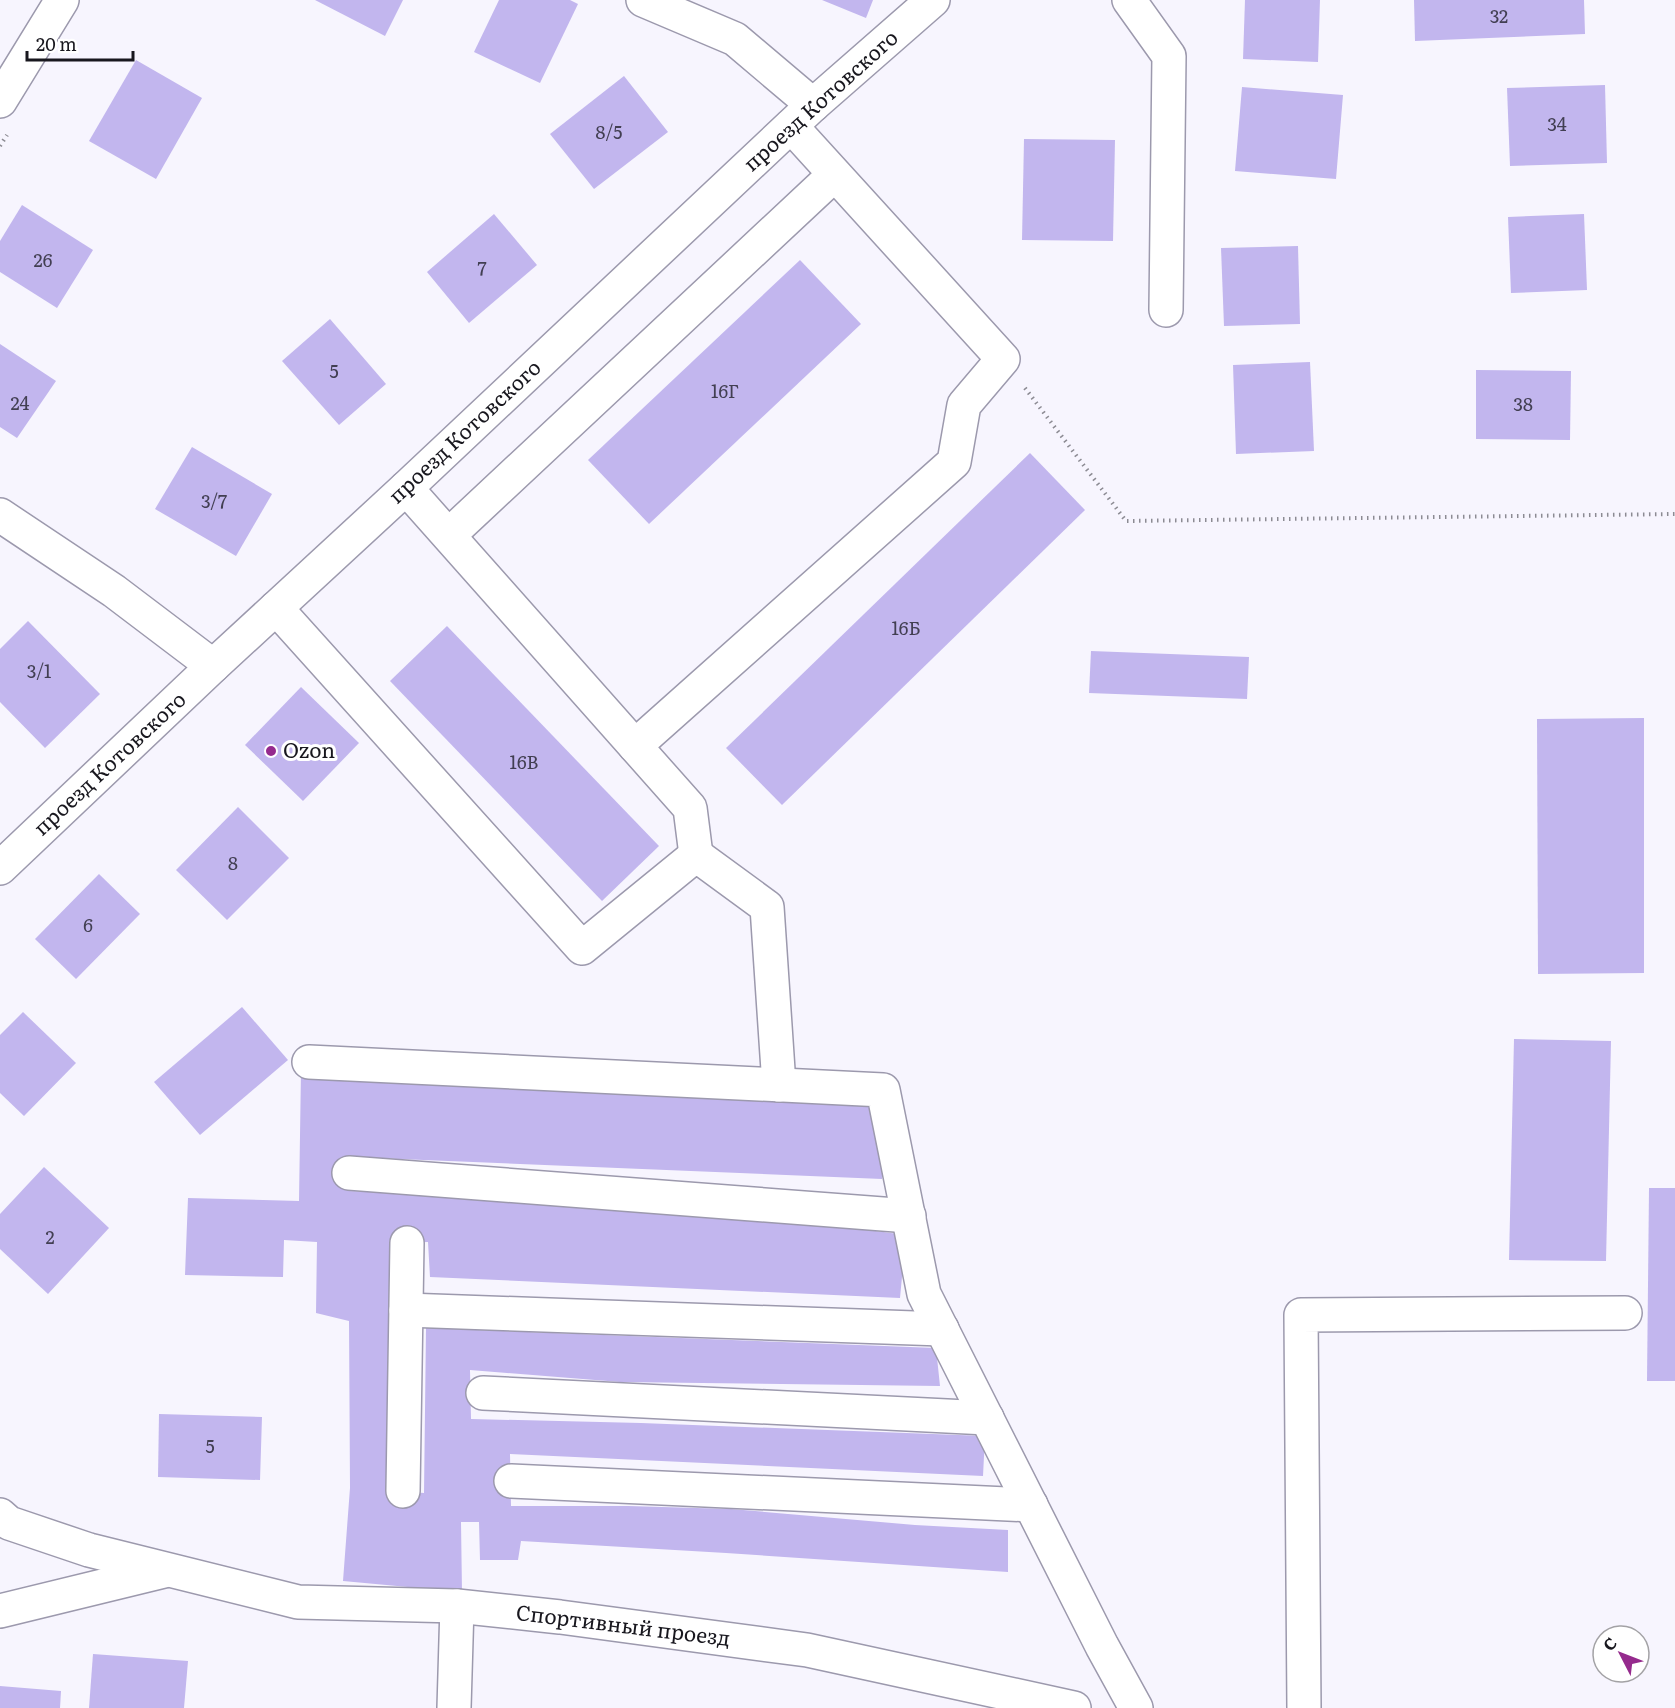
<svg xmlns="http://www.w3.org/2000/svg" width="1675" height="1708" font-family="Literata,serif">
<rect width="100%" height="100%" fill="#f7f5fe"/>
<g fill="#c2b6ee">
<path d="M315,0H403L385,36Z"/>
<path d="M499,0H570L578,4L540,83L474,52Z"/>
<path d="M822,0H873L866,18Z"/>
<path d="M1245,0H1320L1318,62L1243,59Z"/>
<path d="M1414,0H1584L1585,34L1415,41Z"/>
<path d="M136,60L202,98L156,179L89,141Z"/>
<path d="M624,76L668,132L594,189L550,134Z"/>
<path d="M1605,85L1607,163L1510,166L1507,88Z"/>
<path d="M1242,87L1343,95L1336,179L1235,171Z"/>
<path d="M1024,139L1115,140L1113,241L1022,240Z"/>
<path d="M22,205L93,250L57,308L0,272V241Z"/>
<path d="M494,214L537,265L469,323L427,272Z"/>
<path d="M1584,214L1587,290L1511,293L1508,217Z"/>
<path d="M1298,246L1300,324L1224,326L1221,248Z"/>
<path d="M800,260L861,324L649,524L588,460Z"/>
<path d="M330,319L386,384L339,425L282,361Z"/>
<path d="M0,344L56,381L17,438L0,427Z"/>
<path d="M1310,362L1314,451L1236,454L1233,365Z"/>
<path d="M1476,370L1571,371L1570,440L1476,439Z"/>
<path d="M192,447L272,494L236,556L155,509Z"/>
<path d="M1030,453L1085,510L782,805L726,748Z"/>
<path d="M28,621L100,694L45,748L0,702V649Z"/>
<path d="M447,626L659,846L602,901L390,681Z"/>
<path d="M1091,651L1249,657L1247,699L1089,693Z"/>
<path d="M301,687L359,743L303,801L245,745Z"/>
<path d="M1644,718V973L1538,974L1537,719Z"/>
<path d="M238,807L289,858L227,920L176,870Z"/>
<path d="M99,874L140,914L76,979L35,939Z"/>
<path d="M242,1007L288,1060L200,1135L154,1082Z"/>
<path d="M23,1012L76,1063L24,1116L0,1093V1035Z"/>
<path d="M1514,1039L1611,1041L1606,1261L1509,1260Z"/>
<path d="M301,1070L883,1107L882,1179L350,1157L349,1191L487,1195L740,1213L906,1235L900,1298L430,1277L428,1242L396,1243L387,1490L424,1493L426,1328L936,1348L940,1386L620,1382L470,1370L471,1419L641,1423L985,1436L983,1476L510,1454L511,1506H628L731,1509L915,1525L1008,1530V1572L726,1553L521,1541L518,1560H480L479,1522H461L462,1592L343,1581L350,1488L349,1321L316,1313L317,1242L284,1240L283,1277L185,1275L188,1198L299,1201Z"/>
<path d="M44,1167L109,1228L48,1294L0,1249V1214Z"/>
<path d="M1649,1188H1675V1381H1647Z"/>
<path d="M159,1414L262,1417L260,1480L158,1477Z"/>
<path d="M93,1654L188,1661L184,1708H89Z"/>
<path d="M0,1686L61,1691L60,1708H0Z"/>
</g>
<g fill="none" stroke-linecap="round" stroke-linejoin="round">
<defs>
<g id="minor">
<path d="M643,0L735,39L813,105"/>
<path d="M1129,0L1169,56L1166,310"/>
<path d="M0,101L62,0"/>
<path d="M406,488L690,808L696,855"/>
<path d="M0,515L114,591L213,666"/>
<path d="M449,535L834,175"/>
<path d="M276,608L582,948L696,855L767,907L779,1085"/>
<path d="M635,746L954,462L964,405L1003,359L791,126"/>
<path d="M0,868L213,666L406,488L813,105L933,0"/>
<path d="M309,1062L883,1090L924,1294L1102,1646L1136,1708"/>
<path d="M349,1173L909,1216"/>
<path d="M406,1310L942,1329"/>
<path d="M483,1393L987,1418"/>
<path d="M511,1481L1031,1505"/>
<path d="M403,1491L407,1243"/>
<path d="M0,1515L9,1523L89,1550L298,1602L457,1606L560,1617L807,1650L1074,1708"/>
<path d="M0,1611L164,1571"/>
<path d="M454,1708L457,1606"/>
<path d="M1304,1708L1301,1315L1625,1313"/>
</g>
</defs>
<use href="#minor" stroke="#9c99ad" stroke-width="36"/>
<g stroke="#8c8b93" stroke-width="4" stroke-dasharray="1.5 4.5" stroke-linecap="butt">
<path d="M0,146L7,135"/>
<path d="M1025,388L1126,521L1675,514"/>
</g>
<use href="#minor" stroke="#fff" stroke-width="33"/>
</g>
<circle fill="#952a8d" stroke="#fff" stroke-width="2" cx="271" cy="751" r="6"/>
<g text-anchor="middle" stroke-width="6" stroke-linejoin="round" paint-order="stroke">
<g font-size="18" fill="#423f52">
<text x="1499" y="23">32</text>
<text x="1557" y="131">34</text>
<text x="609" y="139">8/5</text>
<text x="43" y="267">26</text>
<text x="482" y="275">7</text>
<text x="334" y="378">5</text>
<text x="725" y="398">16Г</text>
<text x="20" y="410">24</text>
<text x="1523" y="411">38</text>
<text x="214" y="508">3/7</text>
<text x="906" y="635">16Б</text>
<text x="39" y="678">3/1</text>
<text x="524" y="769">16В</text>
<text x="233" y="870">8</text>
<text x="88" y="932">6</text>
<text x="50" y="1244">2</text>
<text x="210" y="1453">5</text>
</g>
<g font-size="21" fill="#18171e" stroke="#fff">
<text transform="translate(821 101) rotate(-42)" y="7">проезд Котовского</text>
<text transform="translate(465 432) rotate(-43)" y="7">проезд Котовского</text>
<text transform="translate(110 764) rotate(-43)" y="7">проезд Котовского</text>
<text transform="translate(623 1626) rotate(7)" y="7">Спортивный проезд</text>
</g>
<g font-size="21" fill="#18171e" stroke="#fff" text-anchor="start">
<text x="283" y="758">Ozon</text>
</g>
</g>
<g transform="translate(1621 1654) rotate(312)"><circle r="28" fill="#ffffff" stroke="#a3a2a5" stroke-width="1.5"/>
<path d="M0-4.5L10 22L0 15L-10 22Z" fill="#952a8d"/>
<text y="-9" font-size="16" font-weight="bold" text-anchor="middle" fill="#18171e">С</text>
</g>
<path d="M27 51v9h106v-9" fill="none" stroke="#18171e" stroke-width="3"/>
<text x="36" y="51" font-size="18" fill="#18171e" stroke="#ffffff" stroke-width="4.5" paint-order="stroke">20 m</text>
</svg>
